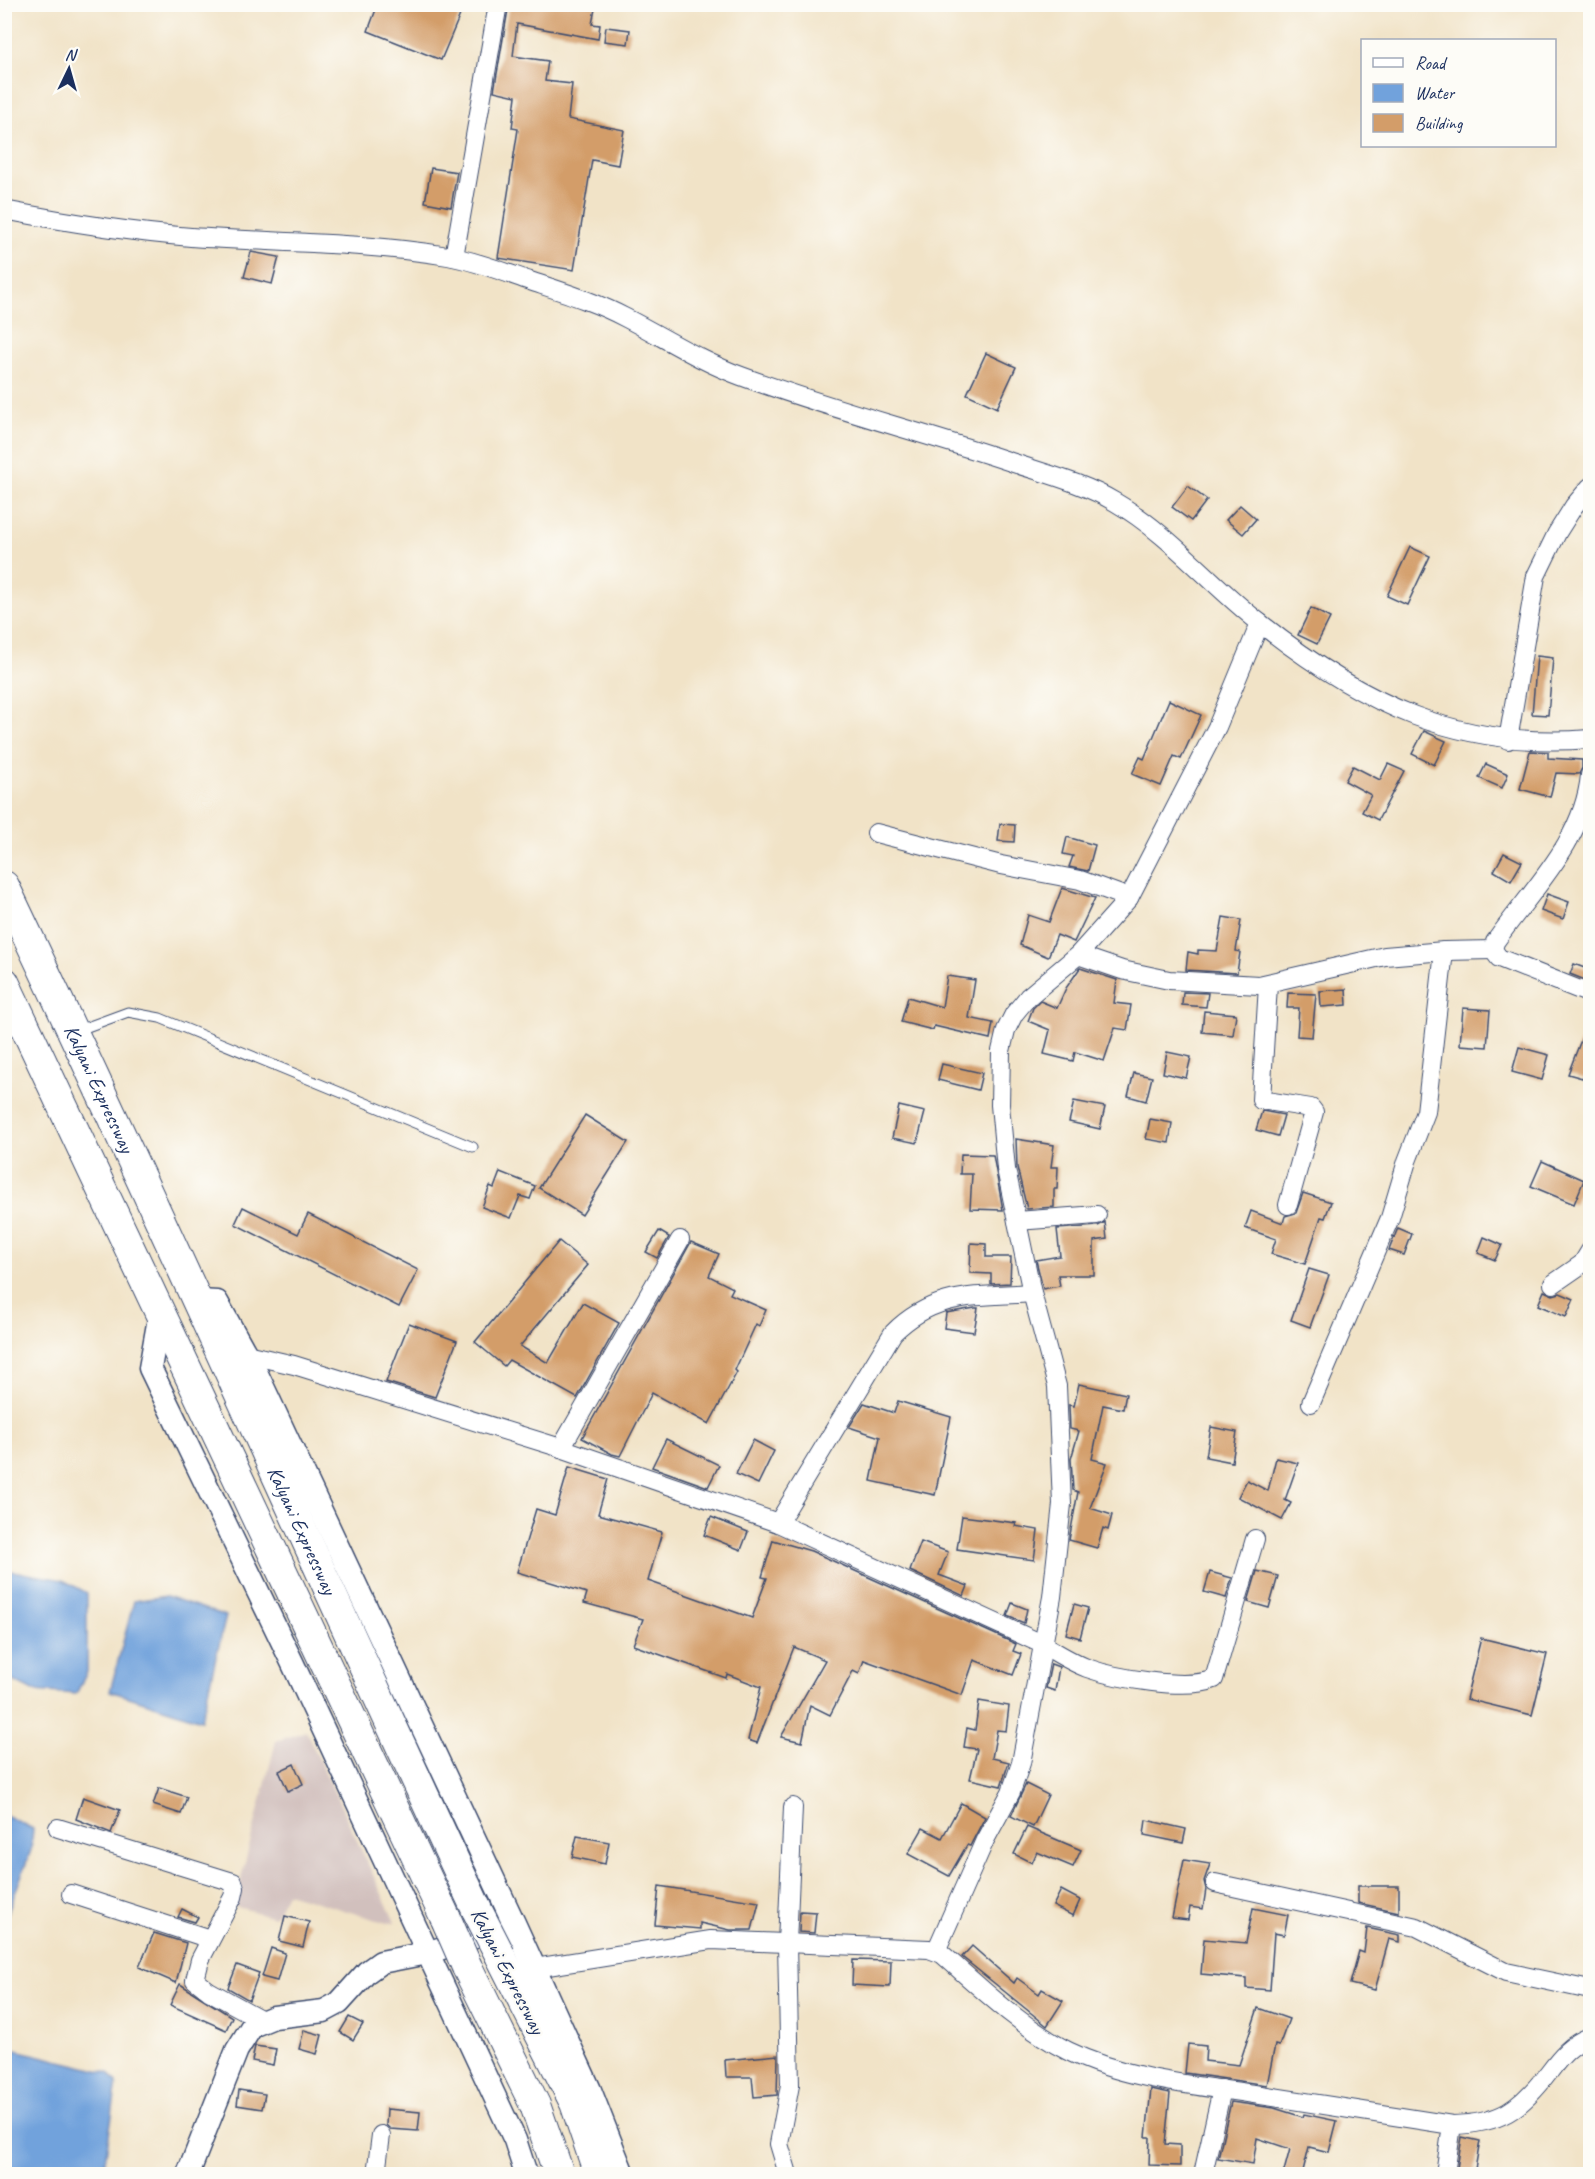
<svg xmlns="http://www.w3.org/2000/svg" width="1595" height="2179" font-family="Caveat,sans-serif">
<rect width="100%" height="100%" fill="#fdfcf7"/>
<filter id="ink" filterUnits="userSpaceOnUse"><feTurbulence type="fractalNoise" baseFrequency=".0167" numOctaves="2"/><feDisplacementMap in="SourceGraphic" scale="12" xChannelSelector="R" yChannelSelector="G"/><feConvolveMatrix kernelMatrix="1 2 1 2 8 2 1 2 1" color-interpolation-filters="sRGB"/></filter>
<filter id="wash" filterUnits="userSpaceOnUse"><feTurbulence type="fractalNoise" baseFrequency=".008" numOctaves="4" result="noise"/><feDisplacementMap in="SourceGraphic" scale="24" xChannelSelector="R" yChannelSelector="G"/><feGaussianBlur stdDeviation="1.35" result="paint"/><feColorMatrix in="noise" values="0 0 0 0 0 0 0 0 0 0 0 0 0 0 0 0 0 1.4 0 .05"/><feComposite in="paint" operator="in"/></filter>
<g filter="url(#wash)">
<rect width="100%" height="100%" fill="#f1e3c7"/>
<path fill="#d1c0bd" d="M306,1731L395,1922L387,1923L287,1893L274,1917L234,1906L276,1741Z"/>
<g fill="#71a2dc" stroke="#46689d" stroke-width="1.5">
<path d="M5,1570L63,1580L87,1593V1672L76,1694L33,1691L5,1677Z"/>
<path d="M166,1596L226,1616L201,1720L110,1691L134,1601Z"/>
<path d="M5,1815L33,1829L31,1850L5,1920Z"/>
<path d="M8,2048L109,2073L117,2083L103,2174H5L4,2053Z"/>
</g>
<g id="blocks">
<g fill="#d39d69">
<path d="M378,4H452L449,11L460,15L441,60L368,31Z"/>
<path d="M509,4H596L592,24L600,25L598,39L517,24L513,56L548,61L545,81L572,84L568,119L624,130L618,165L592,160L574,270L498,258L518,129L512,128L516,96L494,91Z"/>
<path d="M606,27L630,30L628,44L604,41Z"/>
<path d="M431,168L457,172L451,207L425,202Z"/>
<path d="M251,252L279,257L272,284L244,277Z"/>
<path d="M986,353L1016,367L997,408L967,394Z"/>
<path d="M1188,486L1207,500L1191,521L1172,507Z"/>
<path d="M1240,505L1256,519L1243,534L1226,520Z"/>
<path d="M1410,547L1430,556L1407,605L1387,596Z"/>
<path d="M1311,608L1330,618L1317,644L1298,635Z"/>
<path d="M1537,656L1553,658L1548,715L1532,714Z"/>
<path d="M1169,700L1201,715L1181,759L1174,756L1161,786L1132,774L1140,757L1144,759Z"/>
<path d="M1424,731L1446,741L1434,765L1412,754Z"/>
<path d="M1530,751L1548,752V758L1582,760V768L1579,774L1556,773L1550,797L1520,789Z"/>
<path d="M1388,764L1404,771L1378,820L1362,812L1371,795L1345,781L1353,766L1380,780Z"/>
<path d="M1486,764L1508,774L1502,788L1479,778Z"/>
<path d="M1000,824L1015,825L1014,842L998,841Z"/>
<path d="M1067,837L1095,845L1088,871L1069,867L1073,856L1063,854Z"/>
<path d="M1504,853L1522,862L1511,881L1494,871Z"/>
<path d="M1062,888L1095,898L1074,942L1057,935L1048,957L1020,945L1028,915L1049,922Z"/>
<path d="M1547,894L1569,902L1563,919L1541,911Z"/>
<path d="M1223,917L1241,920L1236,951L1240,952L1237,973L1186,970L1188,952L1198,954V950L1217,951Z"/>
<path d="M1574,964L1590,970V982L1570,974Z"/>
<path d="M1080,968L1117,980L1114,1003L1131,1005L1127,1030L1115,1028L1104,1061L1075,1052L1073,1061L1044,1054L1050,1030L1028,1021L1033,1008L1040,1001L1057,1008L1066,988Z"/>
<path d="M947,976L975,980L969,1018L993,1023L990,1039L934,1026L933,1030L901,1022L908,997L942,1007Z"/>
<path d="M1346,989L1347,1005L1321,1007L1320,991Z"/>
<path d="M1183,992L1208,993L1206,1007L1182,1005Z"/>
<path d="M1288,993L1316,994L1312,1037L1297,1036L1299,1008H1287Z"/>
<path d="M1463,1008L1490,1010L1487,1047L1460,1045Z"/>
<path d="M1204,1011L1236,1014L1233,1035L1202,1032Z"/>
<path d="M1589,1019L1590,1065L1586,1079L1568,1074Z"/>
<path d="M1519,1047L1549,1055L1542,1080L1512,1072Z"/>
<path d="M1167,1052L1191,1057L1186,1078L1163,1073Z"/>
<path d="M942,1064L982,1073L978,1090L938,1080Z"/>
<path d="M1134,1073L1152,1077L1146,1101L1128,1096Z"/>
<path d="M1074,1101L1105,1107L1100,1129L1069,1122Z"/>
<path d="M899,1106L925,1112L917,1143L892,1138Z"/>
<path d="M1262,1111L1284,1115L1278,1136L1256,1130Z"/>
<path d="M585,1115L628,1142L582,1215L539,1188Z"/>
<path d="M1150,1119L1172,1123L1169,1143L1146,1139Z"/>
<path d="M1016,1139L1054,1145L1051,1167H1058L1057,1189H1054V1207L1027,1209L1017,1167Z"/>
<path d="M961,1154L993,1155L1003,1210L970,1209L972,1174H960Z"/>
<path d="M1542,1161L1584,1180L1574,1204L1531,1186Z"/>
<path d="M500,1172L535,1186L530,1199L520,1196L511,1218L482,1207L490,1186L494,1188Z"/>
<path d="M1303,1193L1331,1202L1325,1218L1321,1217L1305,1264L1271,1254L1276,1239L1245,1228L1251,1211L1283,1223L1285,1216L1296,1213Z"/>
<path d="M243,1207L298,1234L308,1214L418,1270L399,1307L235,1224Z"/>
<path d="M1105,1222L1107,1239L1094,1241V1275H1058L1060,1286L1043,1289L1036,1260L1060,1256L1057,1229L1098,1226Z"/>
<path d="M1398,1228L1412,1234L1404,1255L1389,1250Z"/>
<path d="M659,1231L669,1237L657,1258L646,1252Z"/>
<path d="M1484,1237L1502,1245L1495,1260L1478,1253Z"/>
<path d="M559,1241L588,1265L520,1346L548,1363L583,1303L619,1323L577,1398L509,1360L504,1366L475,1342Z"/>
<path d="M691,1242L719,1254L709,1276L733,1288L730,1294L766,1310L759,1326L756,1324L735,1370L737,1372L709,1424L652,1393L620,1456L612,1454L582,1438Z"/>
<path d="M971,1243L986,1244V1257H1011L1010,1283L991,1284V1274L970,1273Z"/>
<path d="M1309,1269L1329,1275L1310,1327L1291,1320Z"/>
<path d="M1544,1291L1553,1295L1560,1293L1574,1299L1566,1317L1538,1305Z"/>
<path d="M975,1308H978L974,1332L944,1328L946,1313Z"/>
<path d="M409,1323L457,1341L435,1397L386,1382Z"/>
<path d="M1079,1384L1126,1394L1123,1409L1103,1405L1092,1459L1107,1463L1090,1508L1112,1515L1108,1530L1103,1528L1097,1548L1069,1540L1078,1492L1073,1490L1071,1459L1079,1431L1070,1429L1069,1405L1074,1406Z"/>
<path d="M898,1401L951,1417L935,1495L871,1481L880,1437L849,1427L864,1403L894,1413Z"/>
<path d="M1211,1427L1237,1432L1232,1462L1206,1457Z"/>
<path d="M666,1439L719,1465L708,1487L652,1467Z"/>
<path d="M753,1440L774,1451L758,1484L736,1474Z"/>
<path d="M1276,1458L1298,1463L1285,1500L1291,1503L1282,1520L1238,1497L1247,1480L1268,1491Z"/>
<path d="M569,1467L608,1479L598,1514L662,1532L648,1581L752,1618L767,1578L762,1577L773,1540L811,1551L1016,1644L1013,1651L1021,1654L1013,1675L974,1660L962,1695L864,1660L859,1674L853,1671L830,1715L810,1705L802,1742L781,1737L825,1660L794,1647L757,1743L748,1740L761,1687L727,1674L726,1678L633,1645L643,1619L584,1603L587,1593L517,1572L536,1509L555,1515Z"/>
<path d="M962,1516L1016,1523L1015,1526L1038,1530L1034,1560L957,1549Z"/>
<path d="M711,1517L748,1532L741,1550L704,1535Z"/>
<path d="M921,1542L948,1552L939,1575L968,1586L964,1596L910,1571Z"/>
<path d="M1257,1571L1278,1576L1269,1608L1248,1602Z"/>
<path d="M1210,1572L1232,1578L1226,1598L1204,1592Z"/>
<path d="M1012,1603L1027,1609L1024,1623L1007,1616Z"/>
<path d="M1074,1604L1088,1608L1080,1638L1066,1634Z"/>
<path d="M1481,1638L1547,1654L1532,1715L1466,1699Z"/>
<path d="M1051,1664L1059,1667L1055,1691L1046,1688Z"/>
<path d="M979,1701L1009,1706L1006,1731L997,1730L992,1758L1009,1762L1001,1786L970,1779L977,1749L964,1747L967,1728L975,1730Z"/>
<path d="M294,1764L303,1784L288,1791L279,1771Z"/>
<path d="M1026,1784L1048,1795L1033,1827L1011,1816Z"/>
<path d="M159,1788L187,1797L181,1814L153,1805Z"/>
<path d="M83,1797L120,1810L111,1833L76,1819Z"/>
<path d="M961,1803L985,1817L970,1846L967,1845L949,1876L908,1854L923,1828L942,1838Z"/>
<path d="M1146,1820L1186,1829L1183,1843L1144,1835Z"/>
<path d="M1027,1827L1081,1850L1073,1867L1037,1852L1032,1863L1014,1854Z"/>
<path d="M577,1836L609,1842L605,1864L572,1857Z"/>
<path d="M1184,1860L1210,1864L1204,1881L1206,1889L1203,1909L1190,1907L1188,1920L1172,1918Z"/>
<path d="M659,1886L759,1902L752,1930H730L700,1923V1929L655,1925Z"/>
<path d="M1358,1886H1399V1912L1358,1903Z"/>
<path d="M1061,1890L1080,1900L1073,1916L1053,1906Z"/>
<path d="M1253,1908L1288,1915L1284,1935L1274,1933L1270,1990L1246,1988V1978L1201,1974L1204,1939L1246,1943Z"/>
<path d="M182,1909L198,1917L195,1922L178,1917Z"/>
<path d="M800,1911L816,1912L814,1933L799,1932Z"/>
<path d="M285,1916L309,1922L303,1947L279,1941Z"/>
<path d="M1367,1928L1400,1935V1942L1389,1939L1375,1990L1350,1984L1359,1951L1364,1953Z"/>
<path d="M154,1933L186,1943L176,1983L139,1967Z"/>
<path d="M972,1946L1014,1983L1017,1978L1039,1994L1042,1989L1063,2001L1047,2026L962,1957Z"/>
<path d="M271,1948L285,1953L277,1981L262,1977Z"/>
<path d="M853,1960L891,1961L890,1987L852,1985Z"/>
<path d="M237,1965L259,1973L249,2000L228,1988Z"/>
<path d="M180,1984L232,2017L226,2030L170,2005Z"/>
<path d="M1258,2008L1289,2019L1279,2046L1275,2045L1267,2085L1185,2073L1188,2044L1206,2046L1205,2061L1239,2065Z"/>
<path d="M349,2017L363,2024L353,2040L340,2032Z"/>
<path d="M304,2030L322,2035L317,2054L299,2049Z"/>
<path d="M255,2046L276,2049L273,2065L252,2061Z"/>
<path d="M778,2055L777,2095L754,2097L752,2077H726L725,2060Z"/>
<path d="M1151,2089L1170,2093L1165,2144L1180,2145V2166L1149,2165L1150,2137H1146Z"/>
<path d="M239,2090L265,2094L262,2109L237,2105Z"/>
<path d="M1231,2102L1274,2108L1303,2117L1304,2114L1337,2121L1329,2152L1309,2147L1302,2175H1283L1290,2149L1257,2138L1253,2164L1218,2158Z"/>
<path d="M387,2109L420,2112L418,2131L390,2129L386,2125Z"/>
<path d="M1462,2137L1480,2141L1474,2175H1456Z"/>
</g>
</g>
</g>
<g filter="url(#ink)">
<use href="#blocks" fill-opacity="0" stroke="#3b4a6e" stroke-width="1.5"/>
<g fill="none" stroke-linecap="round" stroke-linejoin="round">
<defs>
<path id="service" d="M76,1031L128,1012L160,1018L473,1147"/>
<g id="minor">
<path d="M4,210C66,222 129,232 191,237C278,243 363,242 448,256C476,261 504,272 530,281C563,292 596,302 626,318C665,338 700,361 741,376C830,409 922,432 1011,462C1046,474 1083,483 1115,502C1170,534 1210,584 1260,623C1362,704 1458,750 1590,739"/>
<path d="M454,257L498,4"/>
<path d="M1508,740L1536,576L1557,533L1574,506L1590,487"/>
<path d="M1590,775C1584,841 1531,890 1495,942L1493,950L1499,958L1590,994"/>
<path d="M876,833L1001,865L1080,880L1129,898"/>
<path d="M1078,955L1122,970L1169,980L1259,985L1385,956L1444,951L1493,950"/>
<path d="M1268,985L1261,1100L1311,1108L1314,1112L1288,1205"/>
<path d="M1017,1221L1097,1215"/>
<path d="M1553,1284L1582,1264L1590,1251"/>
<path d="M246,1354L294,1365L561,1448L778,1523L1042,1644C1057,1653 1071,1662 1087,1668C1115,1678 1187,1691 1214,1679L1255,1539"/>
<path d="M1311,1403L1390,1218L1407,1161L1426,1112L1444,951"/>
<path d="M561,1448L680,1240"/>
<path d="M778,1523L893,1333C935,1291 977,1297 1032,1293"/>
<path d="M58,1828L233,1882L235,1888L233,1897L200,1960L195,1980L209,1991L262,2020"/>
<path d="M1215,1883L1417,1927L1506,1972L1590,1990"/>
<path d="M71,1894L210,1939"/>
<path d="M936,1951L985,1840L1011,1792L1021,1763L1052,1597L1062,1504L1057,1386L1032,1293L1006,1169L1000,1105L1001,1051L1006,1030L1014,1014L1028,997L1078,955L1129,898L1217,727L1260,623"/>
<path d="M535,1968L711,1940L929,1949L942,1954C981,1988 1022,2028 1068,2051C1125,2079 1192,2085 1254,2094C1320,2104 1386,2115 1452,2125C1500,2124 1520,2110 1549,2072C1561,2056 1571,2044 1590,2037"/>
<path d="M376,2174L381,2135"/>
<path d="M788,2174L779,2144L790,2085L787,1943L793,1807"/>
<path d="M1203,2174L1222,2089"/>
<path d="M1445,2174L1452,2125"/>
</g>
<g id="tertiary">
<path d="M199,1301L217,1302L257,1374L514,1923L590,2090L623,2174"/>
<path d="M160,1313L150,1368L292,1662L515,2140L526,2174"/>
<path d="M188,2174L237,2050L252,2026L274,2017L324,2011L339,2003L367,1972L381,1962L427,1953L502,1928"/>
</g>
<g id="trunk">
<path id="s1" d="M4,886C166,1226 318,1570 477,1910"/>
<path d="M4,982L446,1919"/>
<path d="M500,1955L575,2103L599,2174"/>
<path d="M467,1967L535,2105L559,2174"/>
</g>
</defs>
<use href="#service" stroke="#3b4a6e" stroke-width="11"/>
<use href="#minor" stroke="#3b4a6e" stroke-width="20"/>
<use href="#tertiary" stroke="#3b4a6e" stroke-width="25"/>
<use href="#trunk" stroke="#3b4a6e" stroke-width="32"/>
<use href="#service" stroke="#fff" stroke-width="9"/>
<use href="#minor" stroke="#fff" stroke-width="18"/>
<use href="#tertiary" stroke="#fff" stroke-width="22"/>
<use href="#trunk" stroke="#fff" stroke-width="30"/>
<defs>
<g id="trunk-bridge">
<path d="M477,1910L500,1955"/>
<path d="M446,1919L467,1967"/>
</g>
</defs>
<use href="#trunk-bridge" stroke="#3b4a6e" stroke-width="32" stroke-linecap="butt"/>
<use href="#trunk-bridge" stroke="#fff" stroke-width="30"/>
</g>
</g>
<g text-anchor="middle" stroke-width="5" stroke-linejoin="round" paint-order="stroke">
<g font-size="21" fill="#1b2f5e" stroke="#fdfcf7">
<text dy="7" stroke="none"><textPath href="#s1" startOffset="224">Kalyani Expressway</textPath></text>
<text dy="7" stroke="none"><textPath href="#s1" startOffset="710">Kalyani Expressway</textPath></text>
<text transform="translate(508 1971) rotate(63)" y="7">Kalyani Expressway</text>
</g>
</g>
<rect width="1595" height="2179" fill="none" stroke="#fdfcf7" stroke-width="24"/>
<rect x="1361" y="39" width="195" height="108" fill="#fdfcf7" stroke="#a3aaba" stroke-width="1.5"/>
<rect x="1373" y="58" width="30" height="9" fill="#ffffff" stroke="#a3aaba" stroke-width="1.5"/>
<text x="1415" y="69" font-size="18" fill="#1b2f5e">Road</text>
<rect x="1373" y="84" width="30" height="18" fill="#71a2dc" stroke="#a3aaba" stroke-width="1.5"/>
<text x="1415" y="99" font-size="18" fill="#1b2f5e">Water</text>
<rect x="1373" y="114" width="30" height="18" fill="#d39d69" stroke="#a3aaba" stroke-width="1.5"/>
<text x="1415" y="129" font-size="18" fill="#1b2f5e">Building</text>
<g transform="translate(69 69) rotate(5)" stroke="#fdfcf7" stroke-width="4.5" paint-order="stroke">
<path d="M0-4.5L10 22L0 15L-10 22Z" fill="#1b2f5e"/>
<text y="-9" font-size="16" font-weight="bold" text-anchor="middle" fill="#1b2f5e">N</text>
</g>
</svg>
